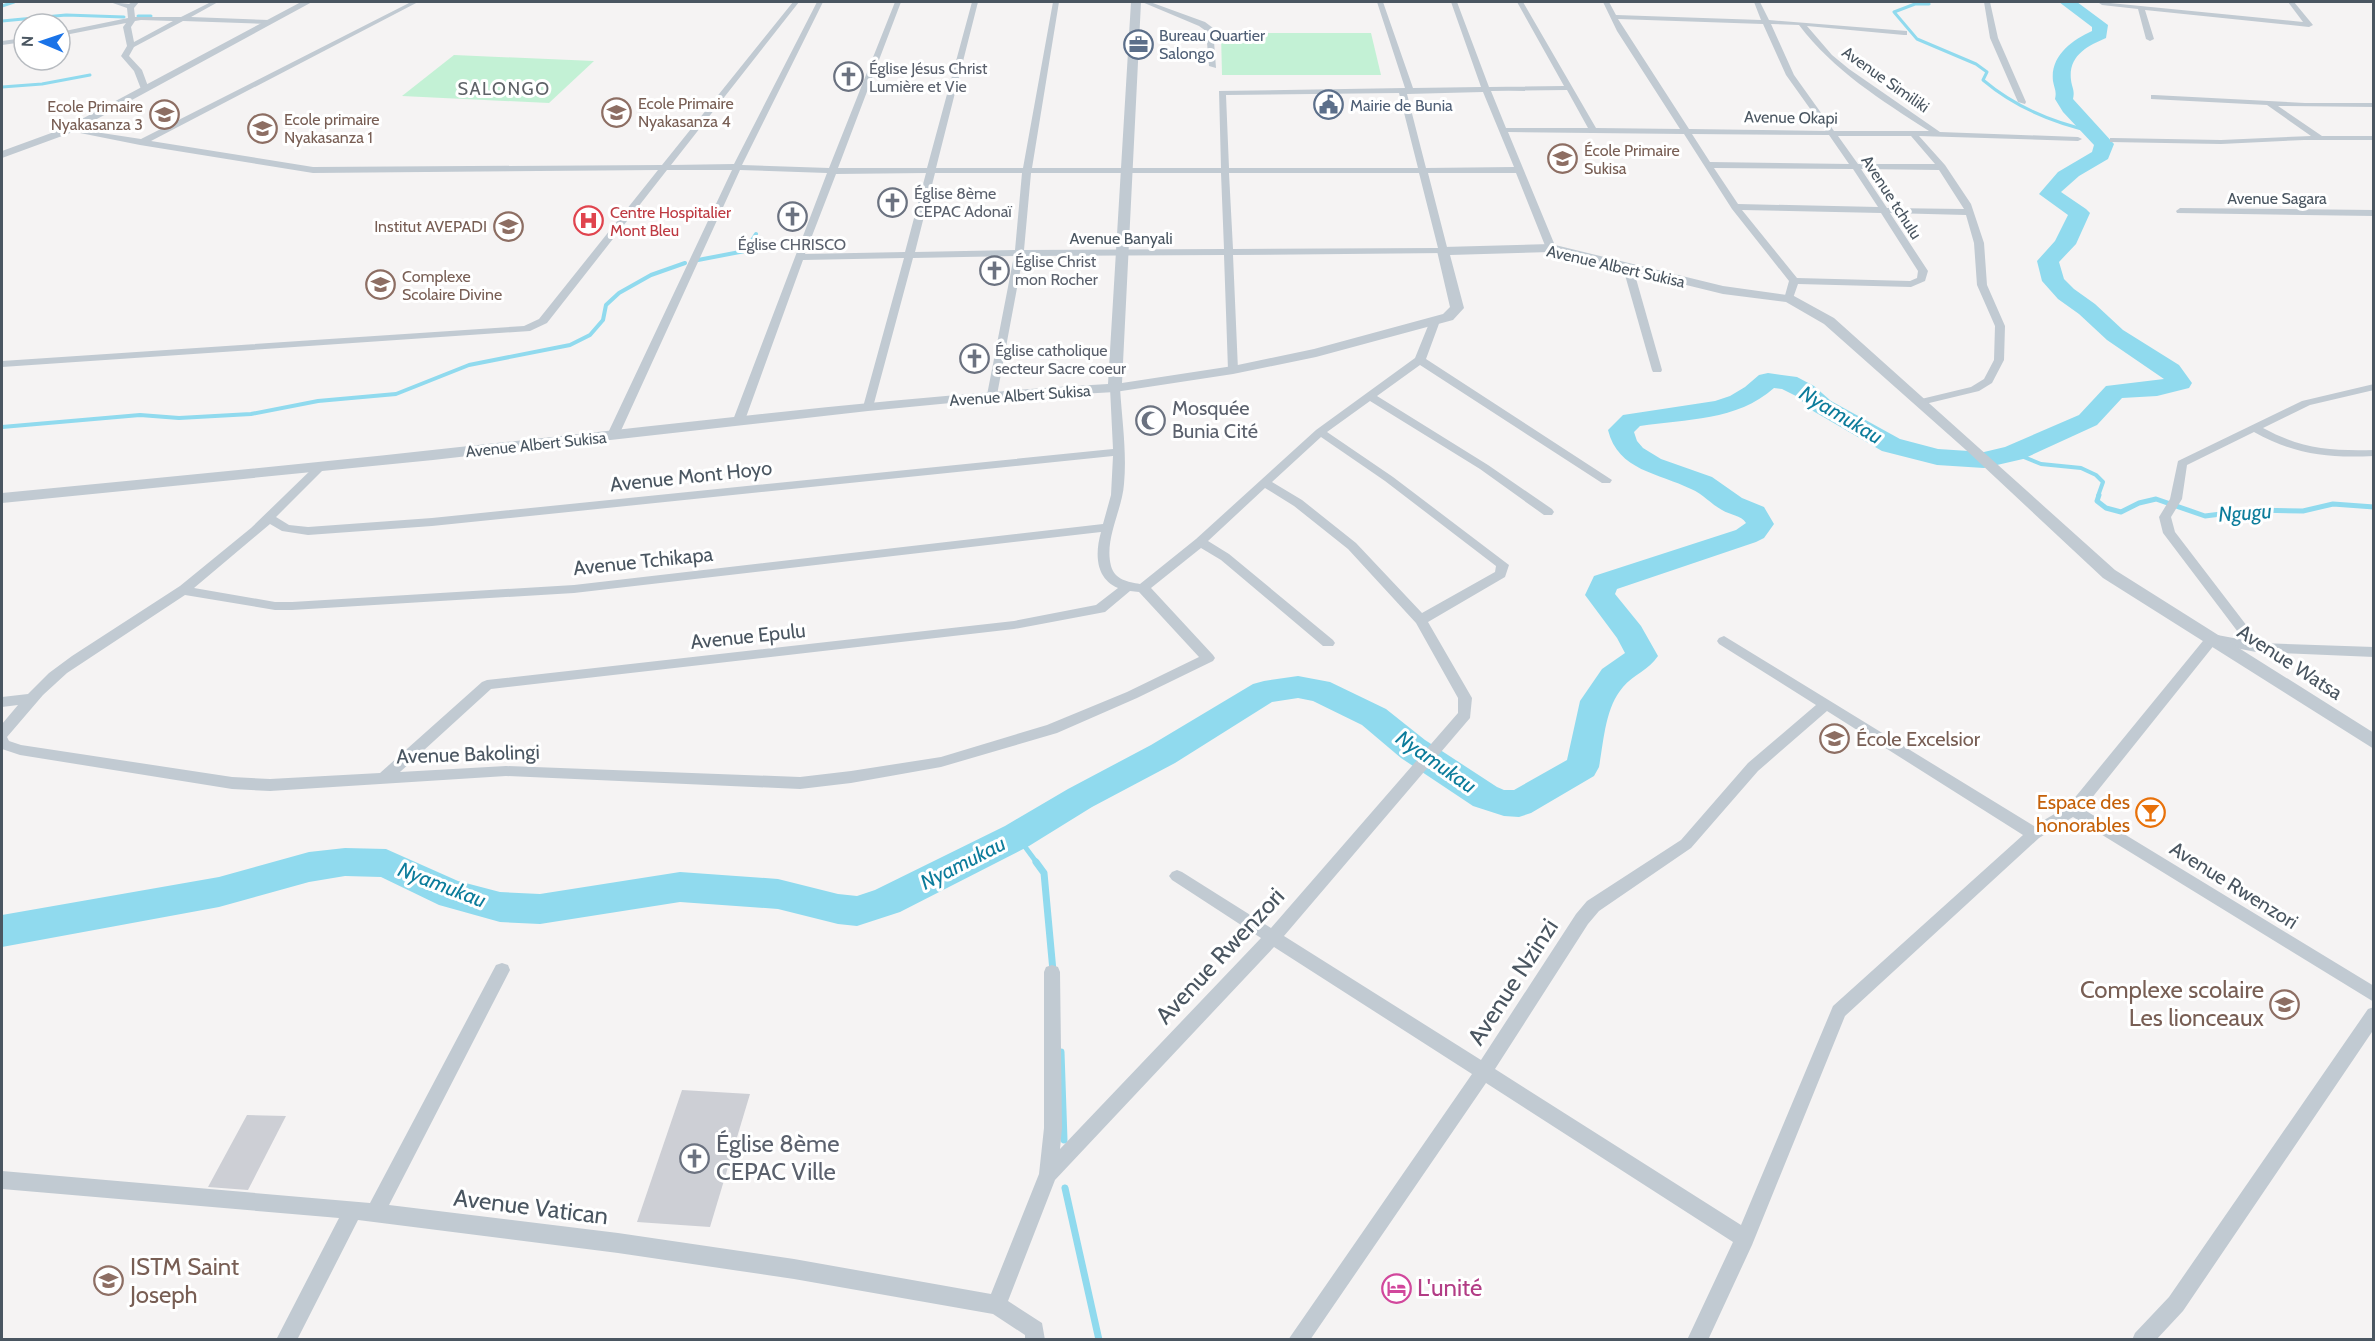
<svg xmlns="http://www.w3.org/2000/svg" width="2375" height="1341" font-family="Cabin,sans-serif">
<rect width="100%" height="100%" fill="#f5f3f3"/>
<g fill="#c3f1d5">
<path d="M1221,33H1371L1381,75H1222Z"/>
<path d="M454,55L594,61L549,103L402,96Z"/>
</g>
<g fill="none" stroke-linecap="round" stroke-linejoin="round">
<g stroke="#90daee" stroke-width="3">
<path d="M1928,2L1929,4H1915L1894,12L1917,39L1976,64L1987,72L1983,80C2016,108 2053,123 2095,132"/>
<path d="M2,6L14,2"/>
<path d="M138,16H151"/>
<path d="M2,21L66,15L124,17"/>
<path d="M2,87L42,84L90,75"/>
</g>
<g stroke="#90daee" stroke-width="4">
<path d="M698,260L745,251L756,234"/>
<path d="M2,427L140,415L179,418L251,414L318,401L396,394L469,365L570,345L590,335L603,320L606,305L619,293L651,275L685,263"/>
<path d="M2014,453L2041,464L2081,468L2096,475L2103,482L2098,496"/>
</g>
<g stroke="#90daee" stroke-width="5">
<path d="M2099,495L2097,501L2106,508L2121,512L2139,503L2156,499L2205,516L2253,510L2303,511L2333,504L2374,507"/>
<path d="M1017,836L1037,863"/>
</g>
<g stroke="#90daee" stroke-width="7">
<path d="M1036,862L1044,873L1053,971"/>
<path d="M1061,1052L1064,1140"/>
<path d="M1065,1188L1099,1340"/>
</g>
<path fill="#90daee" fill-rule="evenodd" d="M2059,2H2077L2108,25L2106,38C2087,46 2068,56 2071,80C2072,88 2075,90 2073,99L2114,144L2108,159L2079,176L2061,192L2086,209L2090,213L2076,244L2059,262L2064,279L2074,289L2095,304L2123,330L2179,365L2192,383L2189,388L2157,396L2122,398L2097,425L2023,459L1984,468L1937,465L1882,451L1813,411L1796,396L1782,389L1774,388C1737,421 1686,419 1640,426L1634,432L1637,441L1643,448L1661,459L1712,477L1742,498L1764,507L1774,524L1764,538L1756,542L1617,589L1615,594L1641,626L1658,656C1649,670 1633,675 1623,687C1605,708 1604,740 1599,767L1594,776L1531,813L1519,817L1504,816L1473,806L1401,758L1362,725L1313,701L1298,698L1272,702L1175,763L1092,807L1029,846L900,912L857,926L838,924L778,909L680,902L540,924L500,922L439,905L381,877L345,876L309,882L219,907L2,947V915L219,877L309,852L345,848L386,849L458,881L500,892L540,894L680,872L778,879L838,894L857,896L875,890L1005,826L1068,789L1151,745L1253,684L1264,681L1298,676L1330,682L1386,709L1425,740L1497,787L1504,790H1514L1567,760L1580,701L1602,669L1625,653L1617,638L1585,595L1594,576L1736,530L1746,523C1741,515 1730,515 1722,510C1711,504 1703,494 1691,489C1659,473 1618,471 1608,430L1623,415L1715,401L1730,396L1745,387L1759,375L1768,373L1797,377L1814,386L1831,401L1900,439L1938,449L1984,452L2005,447L2079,415L2106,386L2164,379L2107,340L2079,314L2058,299L2042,281L2037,261L2055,241L2068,215L2039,194L2058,172L2092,152L2094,145L2063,112L2055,99C2057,91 2054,88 2053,81C2050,56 2072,40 2092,31V27Z"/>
</g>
<g fill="#cdcfd5">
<path d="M682,1090L750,1094L710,1227L637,1222Z"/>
<path d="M247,1115L286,1116L248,1190L208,1187Z"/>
</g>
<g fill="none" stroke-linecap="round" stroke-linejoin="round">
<g fill="#c1cad2" fill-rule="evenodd">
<path d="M110,2L129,4L132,2H139L134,8L135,17H181L211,2H218L191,17L269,20L273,22L269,24L183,21L134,47L129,56L142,70L149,89L145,91L141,89L134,71L121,56L127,46L123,27L126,23L60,36V32L128,18L127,8ZM141,20L173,21L134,42L131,27L135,21Z"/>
<path d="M411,2H418L151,141L313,167L662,165L793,2H799L671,165L734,164L817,2H823L742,165L829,168L895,2H901L838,168H927L972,2H978L936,168H1023L1053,2H1059L1032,168H1221L1219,91L1405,88L1377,2H1383L1413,88L1481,87L1451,2H1457L1489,87L1564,86L1517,2H1523L1596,128L1680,129L1617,31L1603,2H1609L1616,15L1761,20L1754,2H1760L1769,20L1907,31V35H1904L1807,26L1832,55L1849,69L1940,132L2078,137L2082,139L2078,141L1919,136L1945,165L1971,204L1984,243L1987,285L2005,326L2004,360L1992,383L1979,391L1921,405L1917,404V400L1971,387L1984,379L1994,360L1995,326L1977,285L1974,243L1966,215L1890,213L1928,271L1925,281L1911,287L1798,284L1792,301H1786L1784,299L1789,281L1732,209L1684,134L1508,132L1556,248L1554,250L1546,248L1516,173H1428L1448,251L1446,253L1233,255L1238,370L1233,373L1228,370L1224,255L1023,256L997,395L992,398L987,395L1014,256L913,258L873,407L872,409H864L863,407L904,258L803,260L745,420L743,422H735L733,420L827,173L740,170L619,435L613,438L609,437L607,435L732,170H667L547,323L530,331L2,367V361L524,326L539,319L658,170L313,173L140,145L65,130L69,128L141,139ZM1618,19L1763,24L1786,75L1826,131L1689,129ZM1771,24L1799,25C1834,71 1881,100 1929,131H1834L1794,75ZM1567,90L1588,128H1506L1491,91ZM1483,92L1514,167L1426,168L1407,94ZM1399,93L1418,168H1229L1226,95ZM1692,134L1829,135L1849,164L1710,162ZM1838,136H1911L1935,164H1858ZM1714,168L1853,169L1878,207L1738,204ZM1861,169L1939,170L1964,209L1887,208ZM926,173L905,252L805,254L836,174ZM935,173H1022L1015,250L915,252ZM1031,173H1221L1224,249L1024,250ZM1229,173H1419L1438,248L1233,249ZM1742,210L1881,213L1918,271L1917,278L1910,281L1797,278Z"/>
<path d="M1142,2H1150L1205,22L1213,28L1216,68L1209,66L1206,31L1199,26Z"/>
<path d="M1984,2H1990L1998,38L2026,102L2025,104L2018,102L1990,38Z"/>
<path d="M2100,2L2303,22L2288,2H2294L2313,25L2309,27L2145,10L2154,39L2150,41L2146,39L2138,9L2102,5L2099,3Z"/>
<path d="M24,38V42L2,45V41Z"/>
<path d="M2154,95L2305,103H2374V107L2278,106L2322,136H2374V140H2304L2221,144L2110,142V138H2113L2221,140L2311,136L2267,105L2151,99V95Z"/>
<path d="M2180,208L2374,210V216L2177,213L2176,211Z"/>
<path d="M1625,266L1633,268L1662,370L1661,372H1653L1652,370L1623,268Z"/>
<path d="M1435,318L1440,321L1426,359L1612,480L1610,483H1602L1420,365L1377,396L1488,465L1552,509L1554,512L1552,515H1544L1480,469L1370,401L1327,432L1393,477L1509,565L1505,577L1428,622L1472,698L1470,718L1284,936L1481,1060L1576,914L1587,901L1681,840L1748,763L1816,705L1719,644L1717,641L1719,638L1724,636L2034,826L2068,806L2207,636L2212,634L2244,640L2163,533L2159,517L2170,499L2178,461L2302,401L2374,384V390L2310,405L2263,428C2302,449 2330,451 2374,450V456C2327,458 2296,455 2254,432L2187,465L2182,499L2171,517L2175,532L2260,643L2374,647V657L2256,652L2215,644L2083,809L2374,986V1002L2073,817L2039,838L1845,1016L1752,1245L1708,1340H1687L1733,1242L1486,1083L1310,1340H1288L1472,1074L1274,947L1055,1180L1008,1301L1042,1323L1045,1340H1025V1335L993,1314L794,1279L618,1253L358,1220L297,1340H276L339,1218L2,1189V1171L370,1203L496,965L502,963L508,965L510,970L389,1205L618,1233L794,1259L991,1294L1039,1174L1044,1128V972L1046,967L1052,965L1058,967L1060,972L1062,1128L1060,1149L1261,938L1172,880L1169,876L1172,872L1177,870L1182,872L1271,928L1458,713V698L1416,623L1348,549L1294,506L1265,488L1208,541L1229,554L1333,640L1335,643L1333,646H1323L1221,560L1201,548L1151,588L1213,655L1215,658L1213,661L1137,698L1057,733L941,767L851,783L800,789L506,776L270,791L232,789L20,755L2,749V724L18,705L2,707V697L28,694L49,673L72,656L180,586L251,528L317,464H325V468L276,517L289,525L308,527L432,518L1113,449L1110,388L1115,385L1120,388C1122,421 1127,452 1124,484C1122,511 1104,539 1111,566C1115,580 1128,582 1140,584L1196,539L1316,430L1415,358L1430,321ZM1321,437L1385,481L1496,566L1495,572L1422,613L1356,543L1302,500L1272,482ZM1113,456L1111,495L1103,524L574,585L292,602H275L194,588L270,524L282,531L308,535L432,526ZM1101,532C1095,553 1095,578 1118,588L1096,605L1014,621L487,680L482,682L380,773L270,779L232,777L21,745L9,741L7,737L43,695L67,673L185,595L275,610H292L574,593ZM1130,591L1139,592L1199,657L1127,692L1047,725L941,757L851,771L800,777L506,766L400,772L491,689L1014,629L1105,612ZM1827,711L2023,835L1833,1006L1741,1225L1495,1069L1588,924L1599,911L1691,848L1758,771Z"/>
<path d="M2374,1007V1029L2183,1311L2156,1340H2132L2135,1333L2169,1297L2368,1009Z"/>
</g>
<g fill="#c1cad2" fill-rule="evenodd">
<path d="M301,2H312L73,132L2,158V151L65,128Z"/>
<path d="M1131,2H1141L1122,383L1233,366L1314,349L1443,314L1450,307L1437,251L1443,247L1551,244L1723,286L1794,296L1834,318L2115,570L2374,733V749L2103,578L1966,450L1824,324L1786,302L1723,294L1551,252L1450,255L1464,308L1453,320L1316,357L1233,374L1115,392L992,399L868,411L433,460L2,503V493C176,476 350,460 524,440C719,419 913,395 1108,384Z"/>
</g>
</g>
<defs>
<symbol id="office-ring" viewBox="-11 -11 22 22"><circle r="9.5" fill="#fff" stroke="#5c6f8a" stroke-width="1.5"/><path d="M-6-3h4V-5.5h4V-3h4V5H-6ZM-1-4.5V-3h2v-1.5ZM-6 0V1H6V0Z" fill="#5c6f8a"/></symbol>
<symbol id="church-ring" viewBox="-11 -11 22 22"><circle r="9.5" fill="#fff" stroke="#6b7280" stroke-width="1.5"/><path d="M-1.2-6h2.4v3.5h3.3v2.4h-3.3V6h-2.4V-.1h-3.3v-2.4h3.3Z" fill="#6b7280"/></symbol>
<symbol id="civic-ring" viewBox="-11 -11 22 22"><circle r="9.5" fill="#fff" stroke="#5c6f8a" stroke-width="1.5"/><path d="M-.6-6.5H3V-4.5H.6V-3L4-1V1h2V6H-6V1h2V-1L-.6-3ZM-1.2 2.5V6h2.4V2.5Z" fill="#5c6f8a"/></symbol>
<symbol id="school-ring" viewBox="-11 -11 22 22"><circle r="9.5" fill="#fff" stroke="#8d6e63" stroke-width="1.5"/><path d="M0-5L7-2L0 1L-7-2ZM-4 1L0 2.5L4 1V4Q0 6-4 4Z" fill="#8d6e63"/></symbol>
<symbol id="hospital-ring" viewBox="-11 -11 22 22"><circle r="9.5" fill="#fff" stroke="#e0444e" stroke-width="1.5"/><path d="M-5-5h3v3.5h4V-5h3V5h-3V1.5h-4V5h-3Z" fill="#e0444e"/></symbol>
<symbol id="mosque-ring" viewBox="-11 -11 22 22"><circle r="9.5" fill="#fff" stroke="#6b7280" stroke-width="1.5"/><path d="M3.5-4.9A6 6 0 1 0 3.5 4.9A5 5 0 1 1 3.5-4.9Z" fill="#6b7280"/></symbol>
<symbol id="bar-ring" viewBox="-11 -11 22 22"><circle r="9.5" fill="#fff" stroke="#e8710a" stroke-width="1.5"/><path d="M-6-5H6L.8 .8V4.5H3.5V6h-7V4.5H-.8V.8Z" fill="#e8710a"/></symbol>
<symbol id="university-ring" viewBox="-11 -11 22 22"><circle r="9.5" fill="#fff" stroke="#8d6e63" stroke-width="1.5"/><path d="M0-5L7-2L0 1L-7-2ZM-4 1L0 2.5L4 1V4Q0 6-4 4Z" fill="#8d6e63"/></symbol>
<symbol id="hotel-ring" viewBox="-11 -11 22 22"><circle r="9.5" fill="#fff" stroke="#d1479c" stroke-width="1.5"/><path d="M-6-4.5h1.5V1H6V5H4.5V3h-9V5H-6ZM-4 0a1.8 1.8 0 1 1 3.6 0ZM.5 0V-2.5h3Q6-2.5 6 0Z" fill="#d1479c"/></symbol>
</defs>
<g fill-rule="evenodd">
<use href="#office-ring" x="1122" y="28" width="33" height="33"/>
<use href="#church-ring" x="832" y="60" width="33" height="33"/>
<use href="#civic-ring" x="1312" y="88" width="33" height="33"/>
<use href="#school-ring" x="600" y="96" width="33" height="33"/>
<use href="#school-ring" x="148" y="98" width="33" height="33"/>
<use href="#school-ring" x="246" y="112" width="33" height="33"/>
<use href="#school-ring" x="1546" y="142" width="33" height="33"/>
<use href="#church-ring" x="876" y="186" width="33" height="33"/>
<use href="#church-ring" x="776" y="200" width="33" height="33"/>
<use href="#hospital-ring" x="572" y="204" width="33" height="33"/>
<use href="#school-ring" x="492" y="210" width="33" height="33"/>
<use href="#church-ring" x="978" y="254" width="33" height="33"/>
<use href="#school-ring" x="364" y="268" width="33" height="33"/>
<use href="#church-ring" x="958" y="342" width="33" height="33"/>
<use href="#mosque-ring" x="1134" y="404" width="33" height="33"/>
<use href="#school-ring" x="1818" y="722" width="33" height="33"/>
<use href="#bar-ring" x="2134" y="796" width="33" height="33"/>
<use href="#school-ring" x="2268" y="988" width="33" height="33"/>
<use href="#church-ring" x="678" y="1142" width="33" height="33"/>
<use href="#university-ring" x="92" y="1264" width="33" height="33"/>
<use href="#hotel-ring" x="1380" y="1272" width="33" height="33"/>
</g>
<g text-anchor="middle" stroke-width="6" stroke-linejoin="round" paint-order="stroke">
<g font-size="16" fill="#4e5e75" stroke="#fff" text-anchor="start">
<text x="1159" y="41">Bureau Quartier<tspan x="1159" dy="18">Salongo</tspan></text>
<text x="1350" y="111">Mairie de Bunia</text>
</g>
<g font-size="16" fill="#5b616d" stroke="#fff" text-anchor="start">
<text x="869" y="74">Église Jésus Christ<tspan x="869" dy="18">Lumière et Vie</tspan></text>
<text x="914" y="199">Église 8ème<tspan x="914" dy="18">CEPAC Adonaï</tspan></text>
<text x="792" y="250" text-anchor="middle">Église CHRISCO</text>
<text x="1015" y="267">Église Christ<tspan x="1015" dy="18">mon Rocher</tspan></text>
<text x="995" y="356">Église catholique<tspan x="995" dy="18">secteur Sacre coeur</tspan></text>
</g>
<g font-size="16" fill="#4a5661" stroke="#fff">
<text transform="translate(1886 79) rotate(35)" y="6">Avenue Similiki</text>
<text transform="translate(1791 117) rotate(1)" y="6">Avenue Okapi</text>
<text transform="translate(1892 197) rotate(57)" y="6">Avenue tchulu</text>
<text x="2277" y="204">Avenue Sagara</text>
<text x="1121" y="244">Avenue Banyali</text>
<text transform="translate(1616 266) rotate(13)" y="6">Avenue Albert Sukisa</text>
<text transform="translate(1020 395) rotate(-4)" y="6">Avenue Albert Sukisa</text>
<text transform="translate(536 444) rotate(-6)" y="6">Avenue Albert Sukisa</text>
</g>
<g font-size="16" fill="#785e54" stroke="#fff" text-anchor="start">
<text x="638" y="109">Ecole Primaire<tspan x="638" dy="18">Nyakasanza 4</tspan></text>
<text x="143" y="112" text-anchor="end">Ecole Primaire<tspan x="143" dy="18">Nyakasanza 3</tspan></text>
<text x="284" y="125">Ecole primaire<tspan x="284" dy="18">Nyakasanza 1</tspan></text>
<text x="1584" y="156">École Primaire<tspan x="1584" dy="18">Sukisa</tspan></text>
<text x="487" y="232" text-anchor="end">Institut AVEPADI</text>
<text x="402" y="282">Complexe<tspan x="402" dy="18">Scolaire Divine</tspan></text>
</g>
<g font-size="16" fill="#be3a42" stroke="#fff" text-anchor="start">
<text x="610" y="218">Centre Hospitalier<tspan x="610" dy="18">Mont Bleu</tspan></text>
</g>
<g font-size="18" letter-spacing="1.5" fill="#5f6368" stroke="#fff">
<text x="504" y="95">SALONGO</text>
</g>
<g font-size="20" fill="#5b616d" stroke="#fff" text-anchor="start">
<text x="1172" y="415">Mosquée<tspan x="1172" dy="23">Bunia Cité</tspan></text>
</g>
<g font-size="20" fill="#4a5661" stroke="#fff">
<text transform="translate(691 476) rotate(-6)" y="7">Avenue Mont Hoyo</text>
<text transform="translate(643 561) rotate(-6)" y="7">Avenue Tchikapa</text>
<text transform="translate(748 636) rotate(-6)" y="7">Avenue Epulu</text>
<text transform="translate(2290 662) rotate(33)" y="7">Avenue Watsa</text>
<text transform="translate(468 754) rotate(-2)" y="7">Avenue Bakolingi</text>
<text transform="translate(2234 885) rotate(32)" y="7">Avenue Rwenzori</text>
</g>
<g font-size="20" fill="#785e54" stroke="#fff" text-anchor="start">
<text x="1856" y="746">École Excelsior</text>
</g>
<g font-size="20" fill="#c56008" stroke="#fff" text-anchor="end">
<text x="2130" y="809">Espace des<tspan x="2130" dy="23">honorables</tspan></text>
</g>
<g font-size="21" font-style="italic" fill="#0c7c9b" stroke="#fff">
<text transform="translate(1841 415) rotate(31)" y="7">Nyamukau</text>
<text transform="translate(2245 513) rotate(-4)" y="7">Ngugu</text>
<text transform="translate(1436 762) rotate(35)" y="7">Nyamukau</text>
<text transform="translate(963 863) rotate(-27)" y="7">Nyamukau</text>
<text transform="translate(442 885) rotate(21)" y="7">Nyamukau</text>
</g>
<g font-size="24" fill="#4a5661" stroke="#fff">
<text transform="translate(1220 956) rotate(-47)" y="8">Avenue Rwenzori</text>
<text transform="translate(1513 982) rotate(-57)" y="8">Avenue Nzinzi</text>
<text transform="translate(531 1207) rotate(7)" y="8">Avenue Vatican</text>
</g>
<g font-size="24" fill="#785e54" stroke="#fff" text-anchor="end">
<text x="2264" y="998">Complexe scolaire<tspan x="2264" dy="28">Les lionceaux</tspan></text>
<text x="130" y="1275" text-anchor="start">ISTM Saint<tspan x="130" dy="28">Joseph</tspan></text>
</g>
<g font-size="24" fill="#5b616d" stroke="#fff" text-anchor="start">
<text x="716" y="1152">Église 8ème<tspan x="716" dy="28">CEPAC Ville</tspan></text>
</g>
<g font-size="24" fill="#b23c85" stroke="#fff" text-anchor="start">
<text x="1417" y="1296">L'unité</text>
</g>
</g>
<rect width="2375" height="1341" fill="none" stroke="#4a5661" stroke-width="6"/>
<g transform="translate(42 42) rotate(272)"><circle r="28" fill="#ffffff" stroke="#b7bbc0" stroke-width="1.5"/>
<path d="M0-4.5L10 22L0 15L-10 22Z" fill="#1a73e8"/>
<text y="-9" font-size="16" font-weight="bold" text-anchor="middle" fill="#4a5661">N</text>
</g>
</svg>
